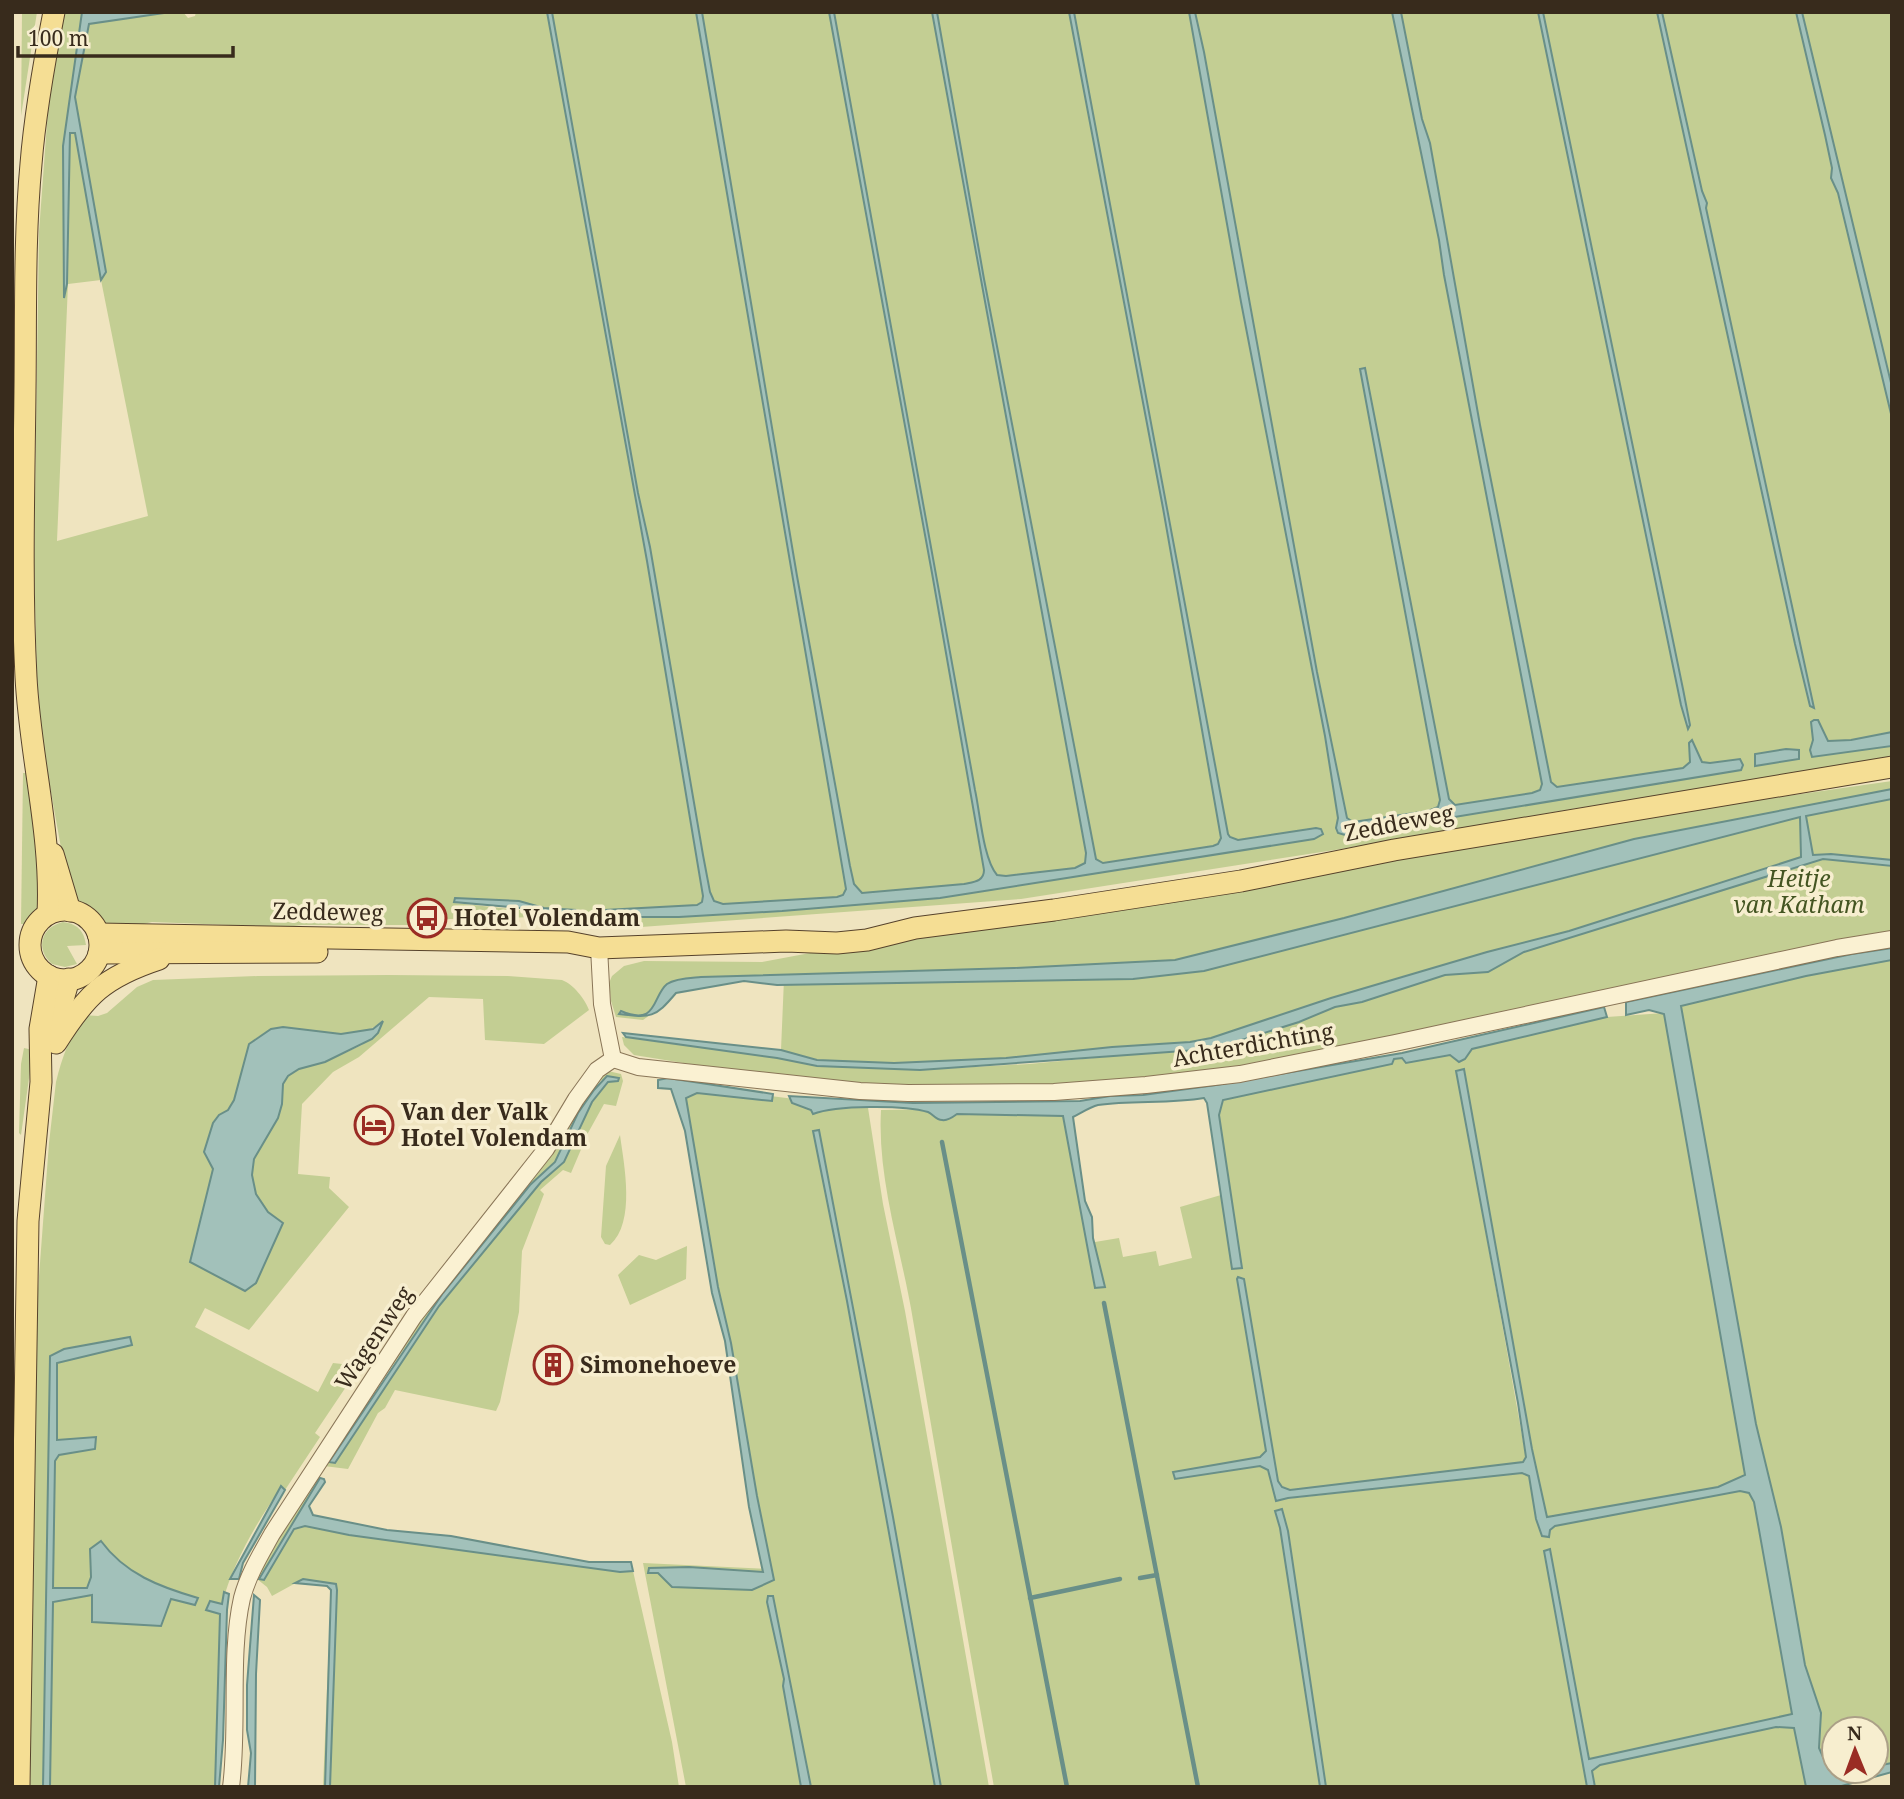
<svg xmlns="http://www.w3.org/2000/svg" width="1904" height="1799" font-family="'Noto Serif',serif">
<rect width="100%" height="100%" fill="#efe4bf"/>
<g fill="#c3ce93" fill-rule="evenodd">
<path d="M22,12H37L21,116Z"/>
<path d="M65,12H82L63,146L64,295L67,284L70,133L75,132L83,145L75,97L89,23L164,12H183L188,18L195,16L196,12H1892V758L1572,809L1341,849L1021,899L641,927L640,923L587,924L535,917L450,919L410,925H302L286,927L152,922L115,931L101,926L93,916L78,907L65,870L43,748L37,679L34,564L39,232L49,96ZM101,280L148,516L57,541L68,284ZM456,898L519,901L544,908L574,910V916L455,903ZM697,905L710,914C672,920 634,916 596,911Z"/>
<path d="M23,773H27L39,841V911L27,924H21Z"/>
<path d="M1892,781V934L1186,1078L1116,1079L1047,1086L947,1088L802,1082L634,1055L624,1045L622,1037L777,1058L817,1066L920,1070L1029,1064L1212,1047L1211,1038C1177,1045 1144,1044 1110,1047C1013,1057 914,1071 817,1060C805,1058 793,1052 781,1050L784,979C759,980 696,979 677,992C665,1001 655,1012 643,1020L616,1017L611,1001L609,983L612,976L624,966L644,961L762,962L810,953L1077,915L1695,809ZM1497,949L1420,981L1235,1030L1331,998Z"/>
<path d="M63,922C77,924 84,930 86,945L67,946L77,964L65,967L52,964C35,949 41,927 63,922Z"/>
<path d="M1892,960V1763L1876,1766V1729H1834V1771L1829,1770L1819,1748L1821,1713L1805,1665L1781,1527L1756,1424L1681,1006L1806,976Z"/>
<path d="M388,975L508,976L562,980C573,984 585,999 589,1010L544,1044L485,1040L483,999L429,997L359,1057L333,1072L302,1104L298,1174L330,1177L329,1188L349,1207L249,1330L205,1308L195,1327L318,1392L333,1363L360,1366L315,1433L320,1437L285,1490L282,1486C257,1522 233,1562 222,1604L207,1609L220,1613L215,1787H50L53,1602L93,1595L151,1626H161L171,1599L195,1605L168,1589L146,1580L112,1557L90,1549L91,1577L87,1588L53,1589L55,1461L59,1455L95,1449V1437L57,1440V1363L132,1345L50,1356L43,1787H30L37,1303L49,1143L56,1082C62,1057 70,1037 83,1015L98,1016L107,1013L137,987L153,980L258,976ZM382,1022L362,1045L325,1062L299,1069L288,1076L283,1084L282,1104L254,1159L252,1175L256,1194L268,1212L245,1291L190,1262L214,1169L204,1151L213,1123L219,1115L228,1110L234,1100L249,1044C293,1005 337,1055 382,1022Z"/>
<path d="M1664,1013L1745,1475L1718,1487L1547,1517L1532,1449L1463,1070L1457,1071L1526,1458L1523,1462L1290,1490L1282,1487L1278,1481L1237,1279L1266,1451L1260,1457L1174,1472L1176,1479L1260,1466L1268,1470L1276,1500L1522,1473L1529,1476L1536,1519L1549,1537L1550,1530L1555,1526L1740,1491L1749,1492L1754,1502L1792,1714L1589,1759L1550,1549L1544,1551L1587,1787H1326L1288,1531L1282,1509L1275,1511L1280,1528L1320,1787H994C966,1631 940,1476 913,1320C902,1252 877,1180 881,1110L1063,1107L1089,1243L1119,1238L1123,1257L1156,1251L1159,1266L1192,1258L1180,1207L1221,1195L1207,1103L1210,1094L1607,1017Z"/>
<path d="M24,1048L33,1050L21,1135L19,1133L21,1064Z"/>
<path d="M608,1071L621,1074L623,1081L616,1106L604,1104L588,1133L571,1173L563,1170L540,1190L544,1194L522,1251L519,1312L500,1402L496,1411L395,1390L385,1408L378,1413L348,1469L324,1466L388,1361L596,1078ZM601,1080L612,1081L608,1082L592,1101L564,1162L541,1182L439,1306L335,1463L330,1462L379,1385L443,1293L530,1185L555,1162L578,1113Z"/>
<path d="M679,1085L868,1108L883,1204L905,1311L989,1787H686L643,1563L767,1569Z"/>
<path d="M620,1135C624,1165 636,1222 610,1245L605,1244L601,1237L606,1166Z"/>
<path d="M687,1246L686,1279L630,1305L618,1275L639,1255L656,1260Z"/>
<path d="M319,1476L322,1478L260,1579L264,1580L294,1529L305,1526L349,1535L620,1572L633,1571L672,1742L679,1787H323L331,1590L335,1584L303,1579L272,1596L267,1587L257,1579V1570Z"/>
<path d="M1776,1727H1794L1806,1787H1595L1591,1771L1600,1765Z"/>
</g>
<g fill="#a2c1ba" stroke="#698f88" stroke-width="2">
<path d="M82,12L164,13L89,24L75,97L106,272L101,280L75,133H70L67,284L64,298L63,146Z"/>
<path d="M547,12H552L638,493L650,547L703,855L710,892L714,901L723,904L837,897L843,895L846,889L696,12H702L797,576L850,866L854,884L862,893L964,884C973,882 984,882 984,870L932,573L829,12H834L975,790C980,812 983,859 997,875L1006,876L1075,868L1085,863L1086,853L932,12H937L984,279L1096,859L1103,863L1213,846L1218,844L1221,838L1163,508L1069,12H1074L1228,834L1230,837L1238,840L1316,828L1321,829L1323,834L1314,839L940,898L782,911L679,917H598L592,915L593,912L604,910L697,905L702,902L703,896L647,561Z"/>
<path d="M1189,12H1195L1204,52L1317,672L1347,818L1353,822L1428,811L1438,807L1440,800L1360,369L1365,368L1449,799L1455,805L1532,793L1540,790L1542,784L1444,275L1439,240L1392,12H1401L1422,119L1430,143L1480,425L1551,782L1557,787L1683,768L1690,762L1689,743L1692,740L1702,762L1710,763L1740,759L1743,765L1741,770L1345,835L1338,833L1336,828L1338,818L1325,736L1241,302Z"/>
<path d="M1538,12H1543L1683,689L1690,725L1688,729L1681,705Z"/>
<path d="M1657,12H1662L1702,191L1707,203L1706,208L1814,708L1810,706L1795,644Z"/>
<path d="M1796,12H1802L1892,387V418L1838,193L1831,178L1832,168L1825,135Z"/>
<path d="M1814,720H1818L1828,741L1851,740L1892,732V746L1812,757L1810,750L1813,740L1811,722Z"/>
<path d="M1786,749L1799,750V759L1755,766V754Z"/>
<path d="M1892,789V799L1806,816L1813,855L1831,854L1892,860V866L1823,859L1524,952L1488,972L1445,975L1362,1002L1335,1007L1299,1022L1232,1043L1197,1050L920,1070L817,1066L777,1058L626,1037L623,1033L781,1050L817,1060L894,1063L1006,1058L1112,1047L1190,1042L1211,1038L1331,998L1487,952L1569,931L1801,857L1800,817L1204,971L1133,979L777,985L744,981L676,993C655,1018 651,1018 619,1014L621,1011C658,1027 652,996 667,984C676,978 691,978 701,977L1014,968L1175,960L1344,918L1634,839Z"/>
<path d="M455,898L519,901L544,908L575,910L572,917L520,908L454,902Z"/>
<path d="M1892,948V960L1806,976L1681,1006L1756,1424L1781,1527L1805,1665L1821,1713L1819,1748L1829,1770L1848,1773L1876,1771V1766L1892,1763V1772L1838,1787H1806L1794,1728L1776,1727L1600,1765L1592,1771L1595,1787H1587L1544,1551L1550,1549L1589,1759L1792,1714L1754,1502L1749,1493L1740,1491L1555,1526L1550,1530L1549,1537L1542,1536L1536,1519L1529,1476L1522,1473L1288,1498L1276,1501L1268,1470L1260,1466L1175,1479L1173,1472L1260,1457L1266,1451L1237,1279L1238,1277L1244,1279L1278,1481L1282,1487L1290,1490L1523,1462L1526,1457L1518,1403L1456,1071L1464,1069L1532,1449L1547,1517L1718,1487L1745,1475L1664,1014L1649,1010L1626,1015V1002L1852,954Z"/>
<path d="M1604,1007L1607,1017L1472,1049L1465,1059L1459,1062L1450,1055L1406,1063L1402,1058L1394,1059L1392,1064L1223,1100L1219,1115L1242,1268L1232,1269L1207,1103L1204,1098C1169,1104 1133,1100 1098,1105C1090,1107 1081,1113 1073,1117L1085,1201L1092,1217L1093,1238L1105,1287L1095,1288L1063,1116L957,1114C953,1117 947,1121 942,1120C936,1120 933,1114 928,1112C904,1105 836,1105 813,1114L811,1110L792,1103L789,1096L913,1103L1080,1101L1110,1096L1143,1095L1216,1085L1402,1053Z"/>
<path d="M383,1021L378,1033L372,1039L325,1062L299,1069L288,1076L283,1084L282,1104L278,1118L254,1159L252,1175L256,1194L268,1212L283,1223L256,1283L245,1291L190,1262L213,1169L204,1152L213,1123L219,1115L228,1110L234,1100L249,1044L271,1029L283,1027L341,1034L373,1029Z"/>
<path d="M607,1076L619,1078L618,1081L608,1082L592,1102L564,1162L541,1182L439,1306L335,1463L329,1462L443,1293L530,1185L555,1162L578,1113L594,1090Z"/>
<path d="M668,1078L773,1094L772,1101L697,1093L686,1098L718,1287L731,1343L757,1496L774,1580L752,1590L672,1587L658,1573H648L649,1568L689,1567L763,1572L749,1507L725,1341L712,1293L685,1131L671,1089L658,1088V1080Z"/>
<path d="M819,1130L893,1517L941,1787H935L847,1301L813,1131Z"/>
<path d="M130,1337L132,1345L57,1363V1440L96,1437L95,1449L59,1455L55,1461L53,1588H87L91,1577L90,1549L101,1541C125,1574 160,1587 198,1598L195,1605L171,1599L161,1626L92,1622V1595L53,1602L50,1787H43L50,1356L64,1349Z"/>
<path d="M320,1478L324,1479L325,1482L309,1506L313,1515L387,1530L451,1536L589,1562H631L633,1571L620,1572L349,1535L305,1526L294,1529L264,1580L259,1579Z"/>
<path d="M281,1486L285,1490L243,1563L239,1579H230Z"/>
<path d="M1282,1509L1288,1531L1326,1787H1320L1280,1528L1275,1511Z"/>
<path d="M303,1579L336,1584L337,1590L330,1787H325L331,1590L327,1586L295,1583Z"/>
<path d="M224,1592L229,1594L227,1610L223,1740L219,1787H215L220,1614L206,1610L210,1601L222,1604Z"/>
<path d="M254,1595L260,1600L256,1674L255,1787H248L251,1753L247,1730V1685Z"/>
<path d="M768,1596H773L811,1787H801L783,1686L784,1679L767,1602Z"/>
</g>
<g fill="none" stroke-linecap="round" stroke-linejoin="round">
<g stroke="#698f88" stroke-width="4.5">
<path d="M942,1142L1067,1787"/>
<path d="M1104,1303L1198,1787"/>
<path d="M1140,1578L1157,1575"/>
<path d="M1030,1598L1120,1579"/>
</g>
<defs>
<g id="minor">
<path d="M599,948L602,1004L613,1059"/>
<path d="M613,1059L638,1067L860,1091L908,1093L1054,1092L1146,1085L1240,1074L1395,1043L1837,948L1892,939"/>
<path d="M231,1787C239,1726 229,1656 242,1598C248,1575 261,1554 272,1534L414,1316L546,1149L576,1099L597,1070L613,1059"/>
</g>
<g id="major">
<path d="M53,854L70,911"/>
<circle cx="65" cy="945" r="35"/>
<path d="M48,914C52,834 30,757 26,677C21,582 24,487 25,391C26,316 24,239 31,164C35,113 44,63 54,12"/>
<path d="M98,934L568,942L599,948L786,941L837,943L867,940L915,928L1054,910L1241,881L1394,850L1892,767"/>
<path d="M99,953L317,952"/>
<path d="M57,1035L62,1003L69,979"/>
<path d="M56,1043C86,995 104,977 159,959"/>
<path d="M19,1787L28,1221L41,1082L40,1029L49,976"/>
</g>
</defs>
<use href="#minor" stroke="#897557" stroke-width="18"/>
<use href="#major" stroke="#56422b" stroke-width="23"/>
<use href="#minor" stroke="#faf1d2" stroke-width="16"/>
<use href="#major" stroke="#f5de94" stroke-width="21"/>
</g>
<defs>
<symbol id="bus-ring" viewBox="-11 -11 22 22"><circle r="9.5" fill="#f7eecf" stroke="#9a2c24" stroke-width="1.5"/><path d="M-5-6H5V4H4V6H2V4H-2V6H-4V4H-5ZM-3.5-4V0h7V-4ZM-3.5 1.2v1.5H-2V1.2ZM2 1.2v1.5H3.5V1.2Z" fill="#9a2c24"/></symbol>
<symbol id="hotel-ring" viewBox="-11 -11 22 22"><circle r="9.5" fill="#f7eecf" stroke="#9a2c24" stroke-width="1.5"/><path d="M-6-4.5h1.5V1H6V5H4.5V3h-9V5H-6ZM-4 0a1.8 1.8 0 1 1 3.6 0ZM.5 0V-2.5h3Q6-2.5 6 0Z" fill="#9a2c24"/></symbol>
<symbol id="building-ring" viewBox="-11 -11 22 22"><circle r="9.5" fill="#f7eecf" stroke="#9a2c24" stroke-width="1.5"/><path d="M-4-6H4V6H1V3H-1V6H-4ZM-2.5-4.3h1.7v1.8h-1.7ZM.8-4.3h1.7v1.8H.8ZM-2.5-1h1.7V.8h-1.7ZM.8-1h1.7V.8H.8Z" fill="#9a2c24"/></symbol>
</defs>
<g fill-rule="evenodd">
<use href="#bus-ring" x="405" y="896" width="44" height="44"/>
<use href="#hotel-ring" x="352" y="1103" width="44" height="44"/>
<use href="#building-ring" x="531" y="1343" width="44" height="44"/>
</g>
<g text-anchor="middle" stroke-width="7" stroke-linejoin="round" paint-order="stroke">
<g font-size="23" fill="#382b1c" stroke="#f7eecf">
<text transform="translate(1399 823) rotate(-11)" y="8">Zeddeweg</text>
<text transform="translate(328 912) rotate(1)" y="8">Zeddeweg</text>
<text transform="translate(1253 1045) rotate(-10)" y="8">Achterdichting</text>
<text transform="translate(374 1338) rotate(-56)" y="8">Wagenweg</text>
</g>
<g font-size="23" font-style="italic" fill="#452" stroke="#f7eecf">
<text x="1799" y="887">Heitje<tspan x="1799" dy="26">van Katham</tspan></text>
</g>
<g font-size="23" font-weight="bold" fill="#382b1c" stroke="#f7eecf" text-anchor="start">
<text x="454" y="926">Hotel Volendam</text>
<text x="401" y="1120">Van der Valk<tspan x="401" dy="26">Hotel Volendam</tspan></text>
<text x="580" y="1373">Simonehoeve</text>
</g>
</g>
<rect width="1904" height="1799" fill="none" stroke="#382b1c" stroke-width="28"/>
<g transform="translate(1855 1750) rotate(359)"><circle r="33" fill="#f7eecf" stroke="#aba087" stroke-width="2"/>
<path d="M0-5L12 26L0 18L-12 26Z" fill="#9a2c24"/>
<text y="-10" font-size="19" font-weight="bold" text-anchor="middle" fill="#382b1c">N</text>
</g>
<path d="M18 46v10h215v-10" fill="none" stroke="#382b1c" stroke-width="3.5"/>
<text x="28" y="46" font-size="21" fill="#382b1c" stroke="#f7eecf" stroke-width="5" paint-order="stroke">100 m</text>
</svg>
